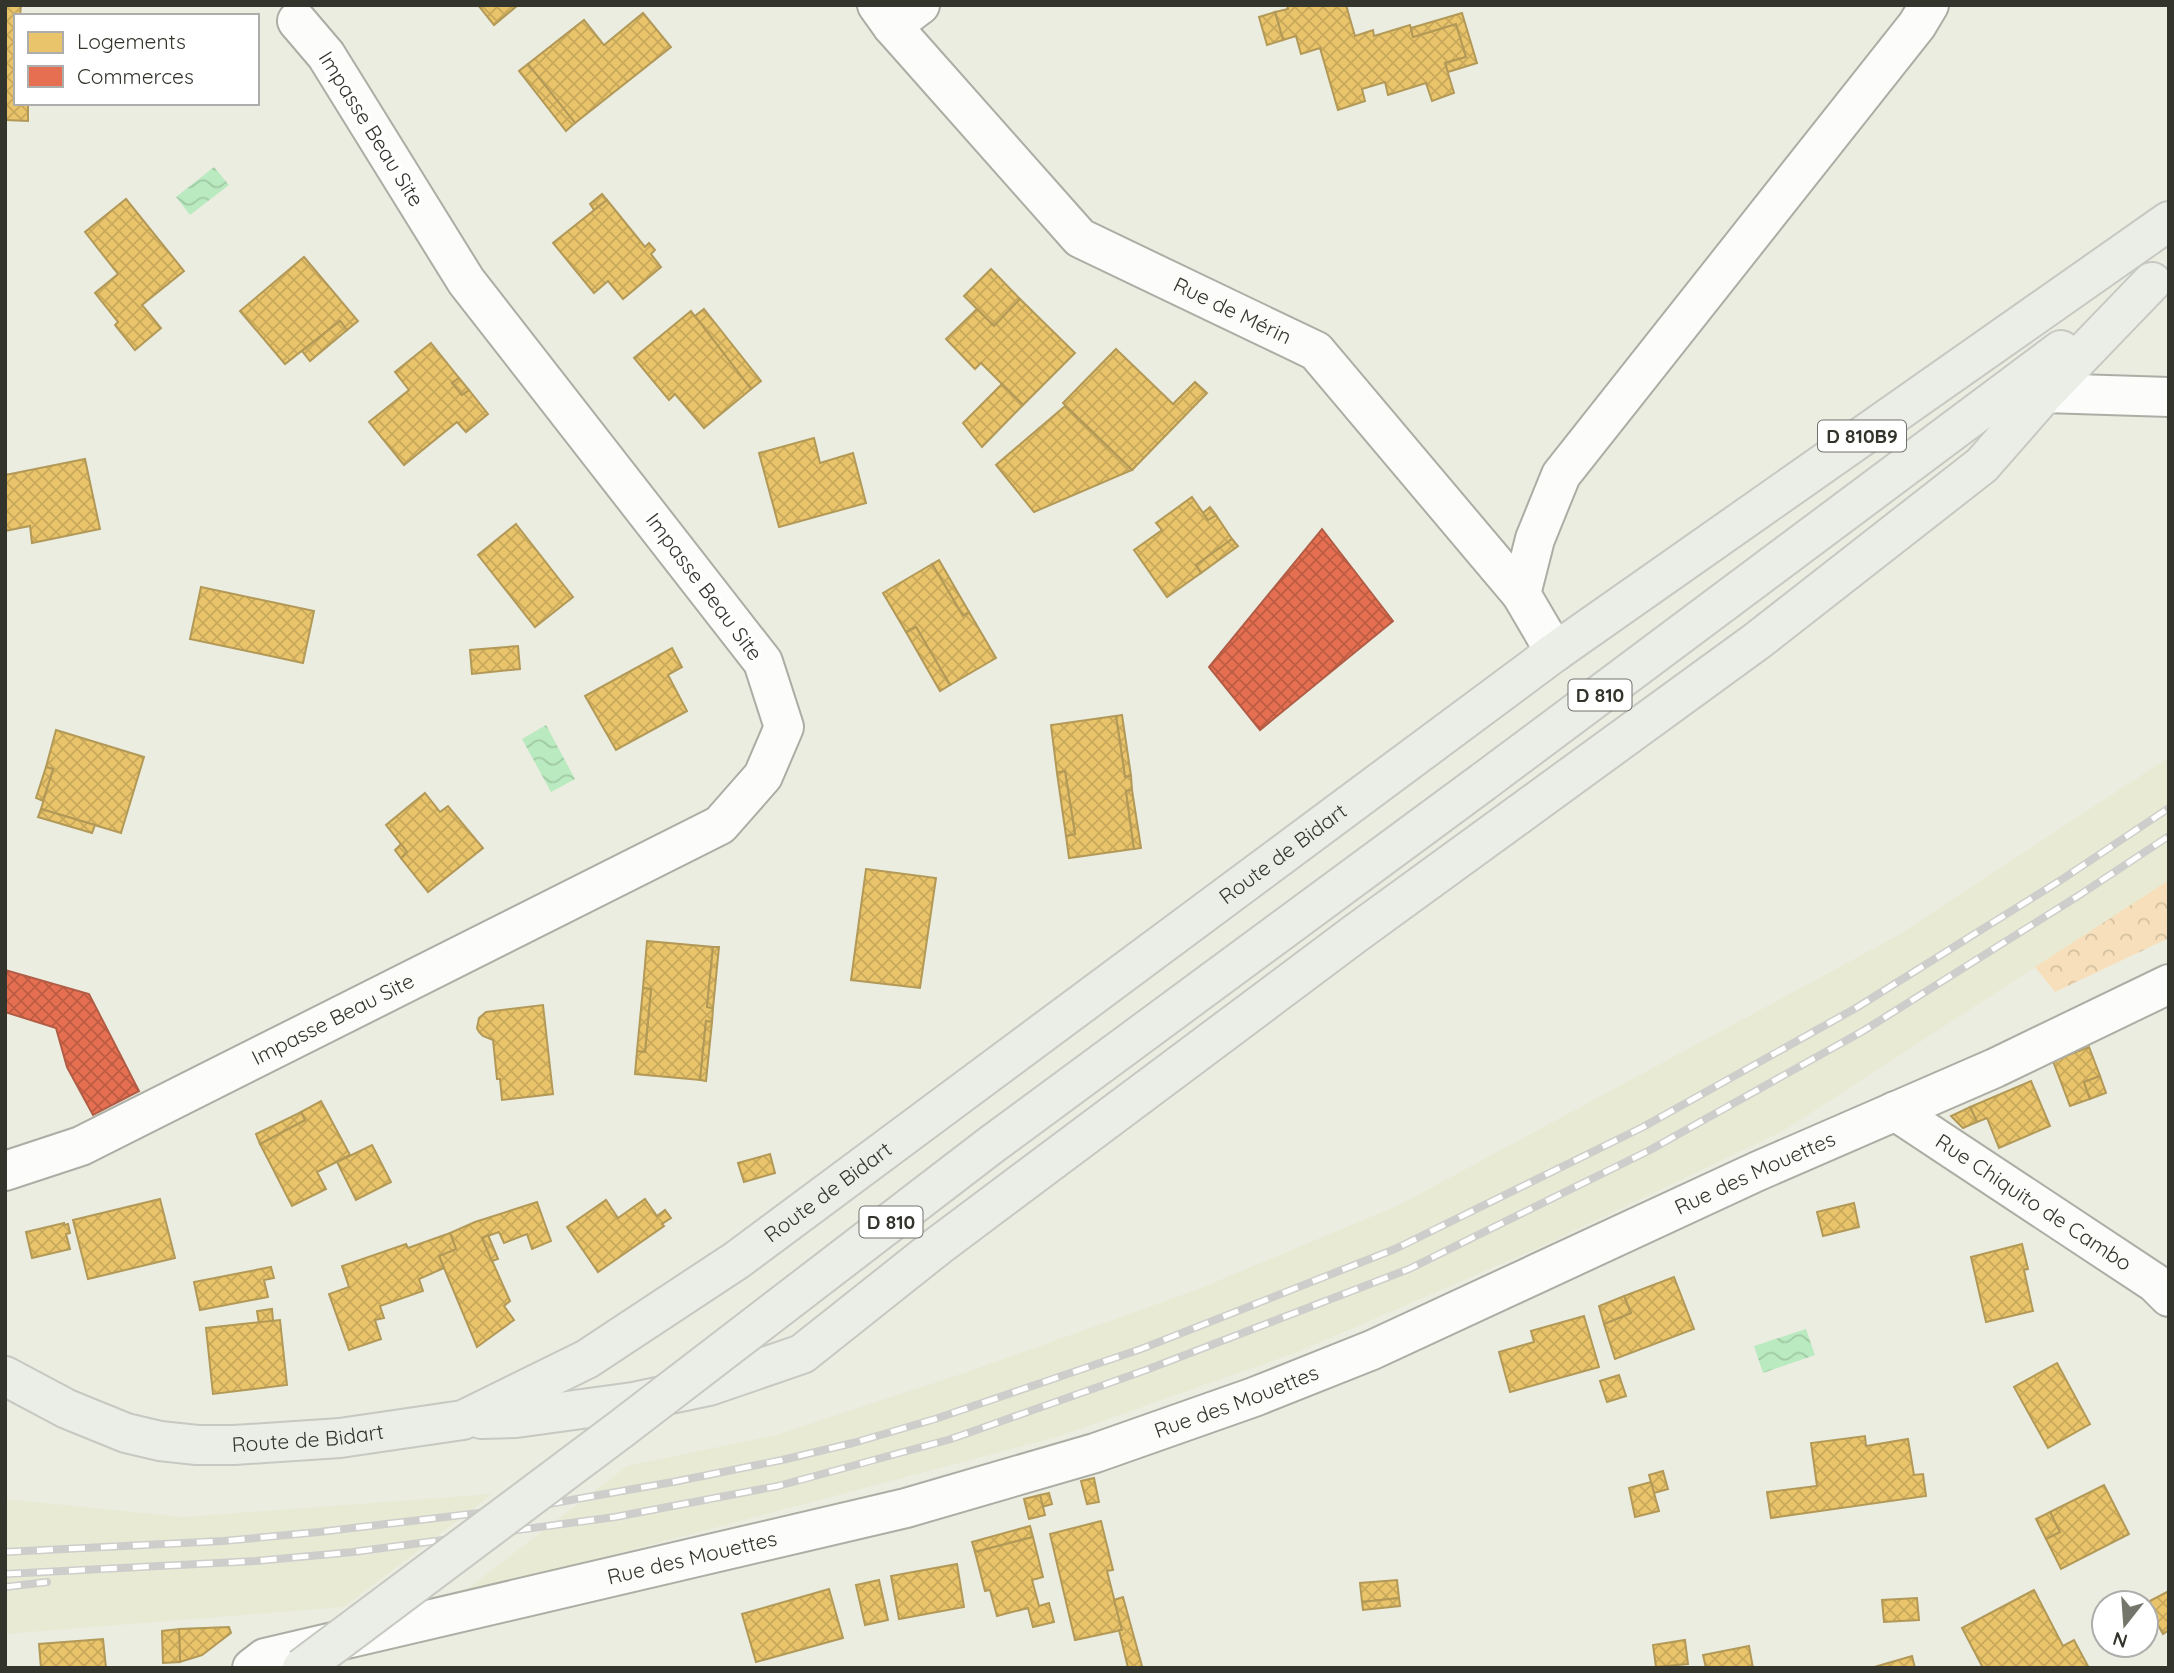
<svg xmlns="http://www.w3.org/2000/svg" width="2174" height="1673" font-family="Quicksand,sans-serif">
<defs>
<pattern id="forest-crowns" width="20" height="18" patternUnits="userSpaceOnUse" patternTransform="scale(1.75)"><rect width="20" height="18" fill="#f6dfba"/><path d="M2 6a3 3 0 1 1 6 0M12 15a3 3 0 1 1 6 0" fill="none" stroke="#d3c0a0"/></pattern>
<pattern id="water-waves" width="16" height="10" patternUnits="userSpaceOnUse" patternTransform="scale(1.75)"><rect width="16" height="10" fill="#baeabf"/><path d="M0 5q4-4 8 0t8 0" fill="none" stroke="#a0c9a4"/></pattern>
<pattern id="homes-cross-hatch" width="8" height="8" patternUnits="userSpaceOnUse" patternTransform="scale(1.75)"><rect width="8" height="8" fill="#e9c46a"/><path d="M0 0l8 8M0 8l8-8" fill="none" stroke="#c8a95c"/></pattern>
<pattern id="shops-cross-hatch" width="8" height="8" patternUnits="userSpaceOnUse" patternTransform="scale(1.75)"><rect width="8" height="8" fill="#e76f51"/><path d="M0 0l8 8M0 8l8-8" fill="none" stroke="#bc5c43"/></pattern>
</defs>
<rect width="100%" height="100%" fill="#ecede1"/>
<g fill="#e8ead4">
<path d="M2169,757V880L1783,1131L1538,1248L1300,1351L1060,1436L458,1596L627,1466L776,1435L967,1372L1196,1290L1399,1205L1895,937Z"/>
<path d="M492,1494L344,1607L5,1634V1499L183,1517Z"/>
</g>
<path fill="url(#forest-crowns)" d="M2169,880V938L2055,992L2035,967Z"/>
<g fill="url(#water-waves)">
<path d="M214,167L229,185L190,215L176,197Z"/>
<path d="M546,725L575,779L551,792L522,739Z"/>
<path d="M1806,1329L1815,1355L1763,1373L1754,1346Z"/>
</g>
<g fill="url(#homes-cross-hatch)" stroke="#b29957" stroke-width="2">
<path d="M5,5H21L20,16H16V103H28V121L5,120Z"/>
<path d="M478,5H518L494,25Z"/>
<path d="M1287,5H1346L1355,36L1373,30L1374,36L1410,25L1413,37L1456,24L1466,57L1445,63L1454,93L1432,101L1426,83L1388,95L1385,82L1362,89L1365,101L1338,110L1320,48L1301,54L1296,36L1283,40L1275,12L1288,9Z"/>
<path d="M1275,12L1283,40L1267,45L1259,17Z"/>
<path d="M643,13L671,47L575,123L528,64L584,20L604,45Z"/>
<path d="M1462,13L1477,63L1448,72L1445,63L1466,57L1456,24L1413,37L1411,28Z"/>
<path d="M528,64L575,123L566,131L519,71Z"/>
<path d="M602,194L607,200L594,210L590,204Z"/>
<path d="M126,199L184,271L142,305L161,328L135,350L115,325L118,322L95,293L118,274L85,232Z"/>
<path d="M607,200L645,247L649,243L655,250L651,254L661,267L623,299L608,281L594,293L553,243Z"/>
<path d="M304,257L358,321L347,330L340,321L285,364L240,311Z"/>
<path d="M991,269L1020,299L994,326L964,296Z"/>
<path d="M1020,299L1075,353L1023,405L981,363L975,369L946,339L977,309L994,326Z"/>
<path d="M704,309L761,381L751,389L695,316Z"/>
<path d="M691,311L751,389L704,428L675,394L669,400L634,358Z"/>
<path d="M340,321L347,330L310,361L302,351Z"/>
<path d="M431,343L459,378L452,383L462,395L469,390L488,414L466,432L457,422L404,465L369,422L409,390L395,372Z"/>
<path d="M1116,349L1173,404L1195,382L1207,393L1132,470L1063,403Z"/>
<path d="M459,378L469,390L462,395L452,383Z"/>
<path d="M1002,384L1023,405L982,447L963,423Z"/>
<path d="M1065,406L1132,470L1034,512L996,465Z"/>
<path d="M814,438L820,463L853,453L866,503L779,527L759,453Z"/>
<path d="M85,459L100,529L32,543L30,526L5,531V475Z"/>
<path d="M1192,497L1208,520L1216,515L1232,539L1196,565L1201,573L1167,597L1134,550L1162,530L1156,523Z"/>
<path d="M1210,507L1216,515L1208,520L1203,513Z"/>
<path d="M516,524L573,597L535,627L478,555Z"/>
<path d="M1232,539L1238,546L1201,573L1196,565Z"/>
<path d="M939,560L969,612L963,616L932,564Z"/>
<path d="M932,564L963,616L969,612L996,658L950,685L916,627L906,632L883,593Z"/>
<path d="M201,587L314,611L303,663L190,639Z"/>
<path d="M916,627L950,685L940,691L906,632Z"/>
<path d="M518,646L520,669L472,674L470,650Z"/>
<path d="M672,648L682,667L668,675L687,711L616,750L585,696Z"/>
<path d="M1122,715L1131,776L1125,777L1116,716Z"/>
<path d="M1116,716L1125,777L1131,776L1132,790L1126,791L1134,849L1069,858L1066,836L1075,834L1065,771L1057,773L1051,725Z"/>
<path d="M56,730L144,757L121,833L41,809L53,769L46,767Z"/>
<path d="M46,767L53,769L43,801L36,798Z"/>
<path d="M1065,771L1075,834L1066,836L1057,773Z"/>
<path d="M1132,790L1141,848L1134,849L1126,791Z"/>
<path d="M425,793L440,812L448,806L483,848L428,892L401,858L407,852L386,825Z"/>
<path d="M41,809L95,825L92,833L38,817Z"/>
<path d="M401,844L407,852L401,858L395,850Z"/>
<path d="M866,869L936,878L920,988L851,980Z"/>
<path d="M647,941L713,947L707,1007L713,1008L712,1022L706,1021L700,1080L635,1074L637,1051L645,1052L651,989L643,988Z"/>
<path d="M713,947H719L713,1008L707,1007Z"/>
<path d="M643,988L651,989L645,1052L637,1051Z"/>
<path d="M543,1005L553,1094L502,1100L500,1079H497L493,1040L483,1036L479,1032L477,1028L479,1018L486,1012Z"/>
<path d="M706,1021L712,1022L706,1081L700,1080Z"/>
<path d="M2089,1047L2100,1076L2084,1082L2090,1099L2070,1106L2053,1061Z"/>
<path d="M2100,1076L2106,1093L2090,1099L2084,1082Z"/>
<path d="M2031,1081L2050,1126L1999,1148L1987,1118L1977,1122L1970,1107Z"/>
<path d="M321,1101L350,1155L317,1172L326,1189L292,1206L260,1144L305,1120L301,1112Z"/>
<path d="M1970,1107L1977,1122L1963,1128L1951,1116Z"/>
<path d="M301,1112L305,1120L260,1144L256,1134Z"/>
<path d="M372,1145L391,1182L356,1200L337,1162Z"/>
<path d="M770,1154L775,1173L744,1182L738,1163Z"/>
<path d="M160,1199L175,1258L88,1279L73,1220Z"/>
<path d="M645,1199L657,1216L665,1210L671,1218L662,1224L664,1226L598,1272L567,1227L606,1200L618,1218Z"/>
<path d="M537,1202L551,1241L532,1249L527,1234L504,1243L499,1232L482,1238L510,1301L504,1306L514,1320L477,1347L439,1256L456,1249L450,1233L475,1222Z"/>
<path d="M1854,1203L1859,1227L1823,1236L1817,1212Z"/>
<path d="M64,1223V1225L68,1224L70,1233L66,1234L70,1249L32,1258L26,1232Z"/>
<path d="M450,1233L456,1249L439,1256L444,1268L419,1279L423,1291L380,1306L384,1318L375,1320L381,1339L349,1350L329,1294L349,1287L342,1266L406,1244L408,1248Z"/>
<path d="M488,1235L498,1259L492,1261L482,1238Z"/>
<path d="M2022,1244L2028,1269L2024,1270L2033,1311L1986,1322L1971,1257Z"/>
<path d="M271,1267L274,1278L264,1280L268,1297L200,1310L194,1282Z"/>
<path d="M1674,1277L1694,1329L1615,1359L1604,1324L1631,1313L1624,1296Z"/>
<path d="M1624,1296L1631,1313L1604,1324L1599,1306Z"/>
<path d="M272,1309L273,1321L259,1323L257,1311Z"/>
<path d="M1584,1316L1599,1367L1510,1392L1499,1352L1534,1342L1531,1331Z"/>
<path d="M280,1320L287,1385L213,1394L206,1328Z"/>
<path d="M2057,1363L2090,1424L2048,1448L2014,1387Z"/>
<path d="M1619,1375L1626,1396L1607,1402L1600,1381Z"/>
<path d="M1865,1436L1866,1446L1908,1439L1914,1475L1923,1474L1926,1496L1771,1518L1767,1492L1817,1486L1811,1443Z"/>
<path d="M1663,1471L1668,1489L1654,1493L1649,1475Z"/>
<path d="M1094,1478L1099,1502L1087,1504L1081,1481Z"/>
<path d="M1651,1482L1659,1511L1635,1517L1629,1488Z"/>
<path d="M2104,1485L2129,1534L2061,1569L2046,1539L2060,1532L2050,1512Z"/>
<path d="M1049,1493L1052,1504L1042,1507L1040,1495Z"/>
<path d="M1040,1495L1045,1515L1029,1519L1024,1499Z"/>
<path d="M2050,1512L2060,1532L2046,1539L2036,1519Z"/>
<path d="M1101,1521L1113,1570L1107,1571L1122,1630L1075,1640L1050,1534Z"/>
<path d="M1030,1526L1033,1537L975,1552L972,1542Z"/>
<path d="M1033,1537L1043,1577L1032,1580L1039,1606L1049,1603L1054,1622L1033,1627L1028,1608L997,1616L990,1590L985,1591L975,1552Z"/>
<path d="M957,1564L964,1607L899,1619L891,1576Z"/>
<path d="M879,1580L888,1620L865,1625L856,1585Z"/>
<path d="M1397,1580L1399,1598L1362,1602L1360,1583Z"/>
<path d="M829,1589L843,1638L756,1662L742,1614Z"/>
<path d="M2034,1590L2063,1646L2074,1640L2089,1668H1983L1962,1628Z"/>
<path d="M2169,1591V1630L2163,1634L2146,1603Z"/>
<path d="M1123,1597L1142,1666L1135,1668H1128L1119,1630H1122L1114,1600Z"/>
<path d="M1399,1598L1400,1606L1363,1610L1362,1602Z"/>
<path d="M1917,1598L1919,1620L1884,1622L1882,1600Z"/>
<path d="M229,1627L231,1633L202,1655L180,1662L179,1629Z"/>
<path d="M179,1629L180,1662L163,1663L162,1631Z"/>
<path d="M103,1639L106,1668H41L39,1644Z"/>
<path d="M1685,1640L1688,1664L1656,1667L1653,1645Z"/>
<path d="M1749,1646L1753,1668H1706L1703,1655Z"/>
<path d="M1912,1656L1915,1668H1871Z"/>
</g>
<g fill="url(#shops-cross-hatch)" stroke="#b15d46" stroke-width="2">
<path d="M1322,529L1393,621L1260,730L1209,667Z"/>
<path d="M5,970L89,994L139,1091L93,1115L67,1067L56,1028L5,1012Z"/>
</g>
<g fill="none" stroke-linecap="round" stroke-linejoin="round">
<defs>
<g id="minor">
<path id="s1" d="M877,5L892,26L1080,238L1316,351L1521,594L1555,652"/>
<path d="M892,26L920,5"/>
<path d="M2045,393L2169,397"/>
<path d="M1521,594L1535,539L1561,475L1917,25L1929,5"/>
<path id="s2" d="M1895,1111L2155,1283L2169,1297"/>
<path id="s3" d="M5,1171L81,1146L720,825L763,776L784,727L763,662L466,281L326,55L297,21"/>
<path id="s4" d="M252,1668L265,1658L906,1508L1095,1453L1254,1397L1372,1350L1758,1171L1995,1068L2169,984"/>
</g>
<g id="major">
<path d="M1483,782L2061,350"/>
<path id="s5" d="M5,1376L67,1409L126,1433L160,1441L197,1445H234L340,1438L463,1420L587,1359L737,1260L1555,652L2169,221"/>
<path d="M481,1419L516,1418L633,1402L709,1386L802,1354L938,1246L1356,933L1757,641L1982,465L2045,393L2152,282"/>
</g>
</defs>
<use href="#minor" stroke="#acada4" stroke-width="42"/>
<use href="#major" stroke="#c7c8c2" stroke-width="42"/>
<use href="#minor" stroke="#fcfcfa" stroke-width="38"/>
<use href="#major" stroke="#ebeee7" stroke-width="38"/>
<defs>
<g id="rail">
<path d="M5,1552L223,1541L319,1532L537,1506L673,1482L782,1460L853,1443L935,1419L1141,1349L1395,1249L1643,1127L1856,1008L2061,880L2169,808"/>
<path d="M5,1574L256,1561L353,1552L615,1517L778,1486L951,1439L1146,1370L1409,1269L1650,1150L1863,1031L2078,896L2169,836"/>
<path d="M5,1587L47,1582"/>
</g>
</defs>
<use href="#rail" stroke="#cdcecb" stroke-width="8"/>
<use href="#rail" stroke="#fff" stroke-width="5" stroke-dasharray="16" stroke-linecap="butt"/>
<defs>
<path id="major-bridge" d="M302,1668L621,1429L991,1145L1483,782"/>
</defs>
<use href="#major-bridge" stroke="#c7c8c2" stroke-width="42" stroke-linecap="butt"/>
<use href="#major-bridge" stroke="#ebeee7" stroke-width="38"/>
</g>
<g text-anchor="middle" stroke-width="7" stroke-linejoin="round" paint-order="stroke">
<g fill="#fff" stroke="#70716b" stroke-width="2">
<rect x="1818" y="420.5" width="88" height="31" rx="5"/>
<rect x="1568.5" y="679.5" width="63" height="31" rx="5"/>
<rect x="859.5" y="1206.5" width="63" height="31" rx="5"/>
</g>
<g font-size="19" font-weight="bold" fill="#33342c">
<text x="1862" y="443">D 810B9</text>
<text x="1600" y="702">D 810</text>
<text x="891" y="1229">D 810</text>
</g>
<g font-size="21" fill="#33342c" stroke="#fff">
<text transform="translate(371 129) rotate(58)" y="7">Impasse Beau Site</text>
<text dy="7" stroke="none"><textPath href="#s1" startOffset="478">Rue de Mérin</textPath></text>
<text transform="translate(704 587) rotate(53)" y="7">Impasse Beau Site</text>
<text dy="7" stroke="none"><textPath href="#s5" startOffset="1472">Route de Bidart</textPath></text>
<text dy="7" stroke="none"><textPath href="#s3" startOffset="362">Impasse Beau Site</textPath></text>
<text dy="7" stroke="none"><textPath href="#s4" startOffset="1589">Rue des Mouettes</textPath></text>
<text dy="7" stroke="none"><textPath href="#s5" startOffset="905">Route de Bidart</textPath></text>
<text dy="7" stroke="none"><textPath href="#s2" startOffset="166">Rue Chiquito de Cambo</textPath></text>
<text dy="7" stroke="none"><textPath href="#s4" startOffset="1022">Rue des Mouettes</textPath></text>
<text dy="7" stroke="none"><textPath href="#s5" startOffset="317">Route de Bidart</textPath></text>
<text dy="7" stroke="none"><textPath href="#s4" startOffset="455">Rue des Mouettes</textPath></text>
</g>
</g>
<rect width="2174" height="1673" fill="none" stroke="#33342c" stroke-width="14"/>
<rect x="14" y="14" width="245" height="91" fill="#ffffff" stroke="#adaeab" stroke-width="2"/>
<rect x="28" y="32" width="35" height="21" fill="#e9c46a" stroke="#adaeab" stroke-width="2"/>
<text x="77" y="49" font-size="21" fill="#33342c">Logements</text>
<rect x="28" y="66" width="35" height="21" fill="#e76f51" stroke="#adaeab" stroke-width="2"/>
<text x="77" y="84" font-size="21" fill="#33342c">Commerces</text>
<g transform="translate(2125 1624) rotate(197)"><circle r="33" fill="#ffffff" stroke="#adaeab" stroke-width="2"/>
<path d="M0-5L12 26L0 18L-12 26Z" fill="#74756b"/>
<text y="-10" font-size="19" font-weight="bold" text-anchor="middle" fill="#33342c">N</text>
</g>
</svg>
